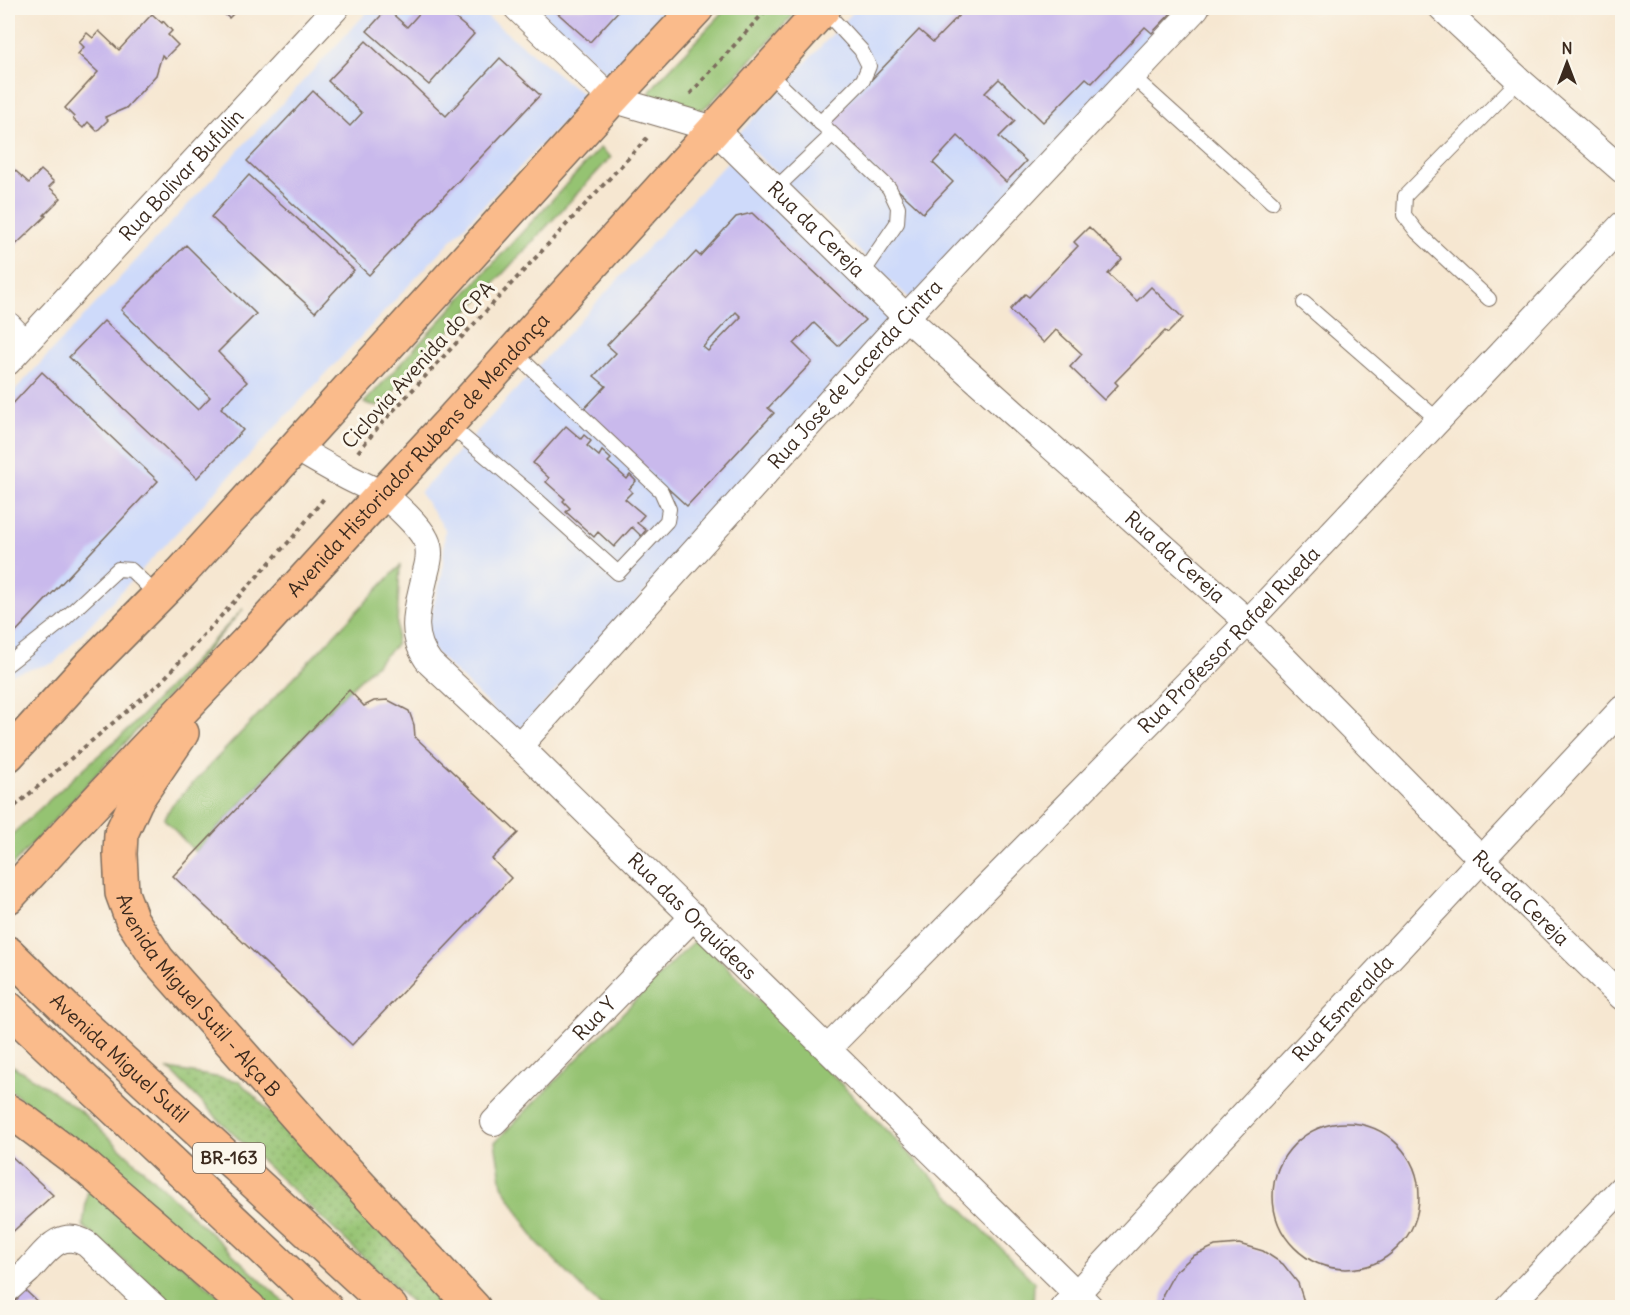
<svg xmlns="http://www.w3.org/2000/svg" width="1630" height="1315" font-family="Delius,sans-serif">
<defs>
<pattern id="garden-dots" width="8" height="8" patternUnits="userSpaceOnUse" patternTransform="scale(1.5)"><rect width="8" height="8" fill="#95c372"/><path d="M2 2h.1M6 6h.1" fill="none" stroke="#7b9f5d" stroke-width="1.8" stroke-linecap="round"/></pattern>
</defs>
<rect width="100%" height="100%" fill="#fbf7ec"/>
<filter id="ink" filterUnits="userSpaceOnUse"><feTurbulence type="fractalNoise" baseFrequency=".0167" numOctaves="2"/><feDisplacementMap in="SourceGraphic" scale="12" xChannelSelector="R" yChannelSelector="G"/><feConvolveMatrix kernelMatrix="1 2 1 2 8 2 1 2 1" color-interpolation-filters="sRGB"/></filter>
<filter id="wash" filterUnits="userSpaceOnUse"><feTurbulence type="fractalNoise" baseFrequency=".008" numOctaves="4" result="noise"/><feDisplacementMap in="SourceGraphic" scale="24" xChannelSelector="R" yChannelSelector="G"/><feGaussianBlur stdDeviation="1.35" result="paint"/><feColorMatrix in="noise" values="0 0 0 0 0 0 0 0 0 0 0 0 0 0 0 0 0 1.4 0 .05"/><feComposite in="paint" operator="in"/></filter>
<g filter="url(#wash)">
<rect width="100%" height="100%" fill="#f6e7d1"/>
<g fill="#cedafa">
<path d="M371,8H476L586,97L54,663L8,675V398Z"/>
<path d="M536,8H676L611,77Z"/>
<path d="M857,8H1186L911,300L737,136Z"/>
<path d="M728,161L892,318L517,733L429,646L427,627L442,575L445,529L420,493Z"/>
</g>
<g fill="#95c372" stroke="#687648" stroke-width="1.5">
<path d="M727,8H800L714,99L702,110L656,105L651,101L650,92L658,81Z"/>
<path d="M600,148L611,157L383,403L377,406L364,403Z"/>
<path d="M400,566L396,645L349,690L195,852L164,819L172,805Z"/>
<path d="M243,609L151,715L8,870V838L83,769L131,727Z"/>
<path d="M698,937L1034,1282L1033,1307H601L536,1241L502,1185L495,1142Z"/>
<path d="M8,1063L47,1087L84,1114L289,1307H267L8,1088Z"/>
<path d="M88,1187L233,1307H177L83,1226Z"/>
</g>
<path fill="url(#garden-dots)" stroke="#687648" stroke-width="1.5" d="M169,1069L239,1081L299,1141L451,1307H416L229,1130Z"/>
<g id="blocks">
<g fill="#c9b9ec" fill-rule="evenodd">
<path d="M217,8H239L229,18Z"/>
<path d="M424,8H443L474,34L429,85L367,31L387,9L407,27Z"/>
<path d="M552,8H621L590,42Z"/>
<path d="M966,8H1176L1152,33L1145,27L1092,83L1086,78L1043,122L999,79L985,93L1015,121L999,137L1026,161L1006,182L958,136L933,163L953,182L923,213L828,125L919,30L933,42Z"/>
<path d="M152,14L162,23L163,21L172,31L168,35L178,45L165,58L162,55L156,75L126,108L105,117L108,120L97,131L88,122L83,128L73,119L74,117L65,108L98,72L78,54L84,47L79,42L87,33L93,38L99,31L119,50Z"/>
<path d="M366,41L446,116L500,58L540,95L369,275L247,161L313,91L350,126L362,113L328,81Z"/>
<path d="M8,164L29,183L41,170L54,182L49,187L61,198L44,215L46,216L8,252Z"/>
<path d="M249,175L354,270L315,312L211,217Z"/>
<path d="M752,213L865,320L838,346L814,323L794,344L812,362L768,408L774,413L687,506L583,410L606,386L594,376L616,353L607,345L696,252L700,256L736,217ZM736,312L741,317L708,351L703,347Z"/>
<path d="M1089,227L1122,259L1108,274L1137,301L1151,287L1183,318L1168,333L1165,331L1115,382L1118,385L1104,400L1070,367L1082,354L1056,330L1044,343L1010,310L1025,294L1029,297L1078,246L1074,242Z"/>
<path d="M186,245L256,314L218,352L247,382L221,408L243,430L197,478L69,357L104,321L198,410L210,397L121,310Z"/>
<path d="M42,372L158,481L8,640V409Z"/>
<path d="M566,426L581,439L584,435L591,441L587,446L599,456L602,451L611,459L608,462L627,479L630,475L636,481L629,489L632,492L625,499L644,515L637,523L646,530L641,536L632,527L614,547L598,532L594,537L566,512L570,508L563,501L565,499L546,482L549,478L533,463Z"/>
<path d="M349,690L364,706L374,701L388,700L409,711L414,725L415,737L518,833L492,859L511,878L352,1045L173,876Z"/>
<circle cx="1346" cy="1196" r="73"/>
<path d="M8,1153L53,1195L8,1236Z"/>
<path d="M1239,1244L1263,1251L1283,1264L1298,1283L1306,1308H1161L1163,1294L1175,1272L1193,1256L1215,1246Z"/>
<path d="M25,1290L44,1308H9Z"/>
</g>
</g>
</g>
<g filter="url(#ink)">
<use href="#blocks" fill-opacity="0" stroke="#7c6c5d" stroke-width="1.5"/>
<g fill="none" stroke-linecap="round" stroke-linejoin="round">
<defs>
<g id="lane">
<path d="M766,71L889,188L898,207L897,223L862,274"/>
<path d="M1132,76L1272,202"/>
<path d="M820,123L863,80L869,66L861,50L823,9"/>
<path d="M775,189L832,135"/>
<path d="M1489,299L1417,232L1404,215L1405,196L1519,80"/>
<path d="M1304,303L1438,420"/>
<path d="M448,424L525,489L618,573L667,521L669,509L661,491L513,351"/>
<path d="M8,664L60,623L118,569L131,570L158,596"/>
</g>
<g id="street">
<path id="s1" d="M517,8L612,99L714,129L906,317L1248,622L1482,860L1622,997"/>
<path d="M1442,8L1519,80L1622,170"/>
<path d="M8,325L25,343"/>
<path id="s2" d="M8,362L336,8"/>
<path id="s3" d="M296,448C310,456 325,465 340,473C353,481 368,486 381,494C393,501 420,527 426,540C431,550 429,560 426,571C419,605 406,632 430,663L519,746L1091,1308"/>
<path id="s4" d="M519,746L906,317L1196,8"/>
<path id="s5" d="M828,1048L1248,622L1622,225"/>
<path id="s6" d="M494,1122L694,916"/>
<path d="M8,1289C15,1283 22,1276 29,1270C45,1253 60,1227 87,1244L155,1308"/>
<path id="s7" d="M1063,1308L1622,709"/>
<path d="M1507,1308L1622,1188"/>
</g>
<g id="primary">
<path id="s8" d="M182,733L136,801L121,834L120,854L122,893L132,920L158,960L315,1137L474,1308"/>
<path d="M8,755L91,664L181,573L612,99L697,8"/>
<path id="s9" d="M8,897L142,752L246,643L361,517L448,424L824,8"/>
<path d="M8,1111L24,1121L87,1168L249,1308"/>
</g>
<g id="highway">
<path id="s10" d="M8,953L66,1009L391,1308"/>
<path d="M8,1008L326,1308"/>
</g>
</defs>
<use href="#lane" stroke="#7c6c5d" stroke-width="16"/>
<use href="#street" stroke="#7c6c5d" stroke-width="28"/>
<use href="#primary" stroke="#7c6c5d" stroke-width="36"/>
<use href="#highway" stroke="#7c6c5d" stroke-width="36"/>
<g stroke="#7c6c5d" stroke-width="4" stroke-dasharray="4.5 4.5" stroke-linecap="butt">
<path d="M690,94L768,8"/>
<path d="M358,452L379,426L647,138"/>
<path d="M8,812L161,682L294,536L325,497"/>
</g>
<use href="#lane" stroke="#fff" stroke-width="14"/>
<use href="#street" stroke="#fff" stroke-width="26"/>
<use href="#primary" stroke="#fabb8b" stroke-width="33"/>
<use href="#highway" stroke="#fabb8b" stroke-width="33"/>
</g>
</g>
<g text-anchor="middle" stroke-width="6" stroke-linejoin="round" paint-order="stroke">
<rect fill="#fbf7ec" stroke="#75685c" stroke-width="1.5" x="193" y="1143" width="72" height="30" rx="4.5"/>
<g font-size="18" font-weight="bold" fill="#3b2a1e">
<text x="229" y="1164">BR-163</text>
</g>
<g font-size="20" fill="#3b2a1e" stroke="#fbf7ec">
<text dy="7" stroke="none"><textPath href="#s2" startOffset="255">Rua Bolivar Bufulin</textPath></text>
<text dy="7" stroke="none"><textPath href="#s1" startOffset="381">Rua da Cereja</textPath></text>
<text transform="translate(418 365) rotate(-48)" y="7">Ciclovia Avenida do CPA</text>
<text dy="7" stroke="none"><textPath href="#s4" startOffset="501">Rua José de Lacerda Cintra</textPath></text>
<text dy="7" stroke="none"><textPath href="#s9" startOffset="603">Avenida Historiador Rubens de Mendonça</textPath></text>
<text dy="7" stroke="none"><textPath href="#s1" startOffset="867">Rua da Cereja</textPath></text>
<text dy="7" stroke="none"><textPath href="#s5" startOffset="572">Rua Professor Rafael Rueda</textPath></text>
<text dy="7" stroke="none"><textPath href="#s1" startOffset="1353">Rua da Cereja</textPath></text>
<text dy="7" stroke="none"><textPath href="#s3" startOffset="654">Rua das Orquídeas</textPath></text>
<text dy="7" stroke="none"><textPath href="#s8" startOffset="306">Avenida Miguel Sutil - Alça B</textPath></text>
<text dy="7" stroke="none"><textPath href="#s7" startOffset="410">Rua Esmeralda</textPath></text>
<text dy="7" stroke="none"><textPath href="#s6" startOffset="144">Rua Y</textPath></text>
<text dy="7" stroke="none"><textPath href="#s10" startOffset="153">Avenida Miguel Sutil</textPath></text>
</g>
</g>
<rect width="1630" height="1315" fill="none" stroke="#fbf7ec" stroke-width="30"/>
<g transform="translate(1567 63)" stroke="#fbf7ec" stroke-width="4.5" paint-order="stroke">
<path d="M0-4.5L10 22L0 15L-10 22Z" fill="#3b2a1e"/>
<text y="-9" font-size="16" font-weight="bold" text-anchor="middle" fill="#3b2a1e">N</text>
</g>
</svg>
